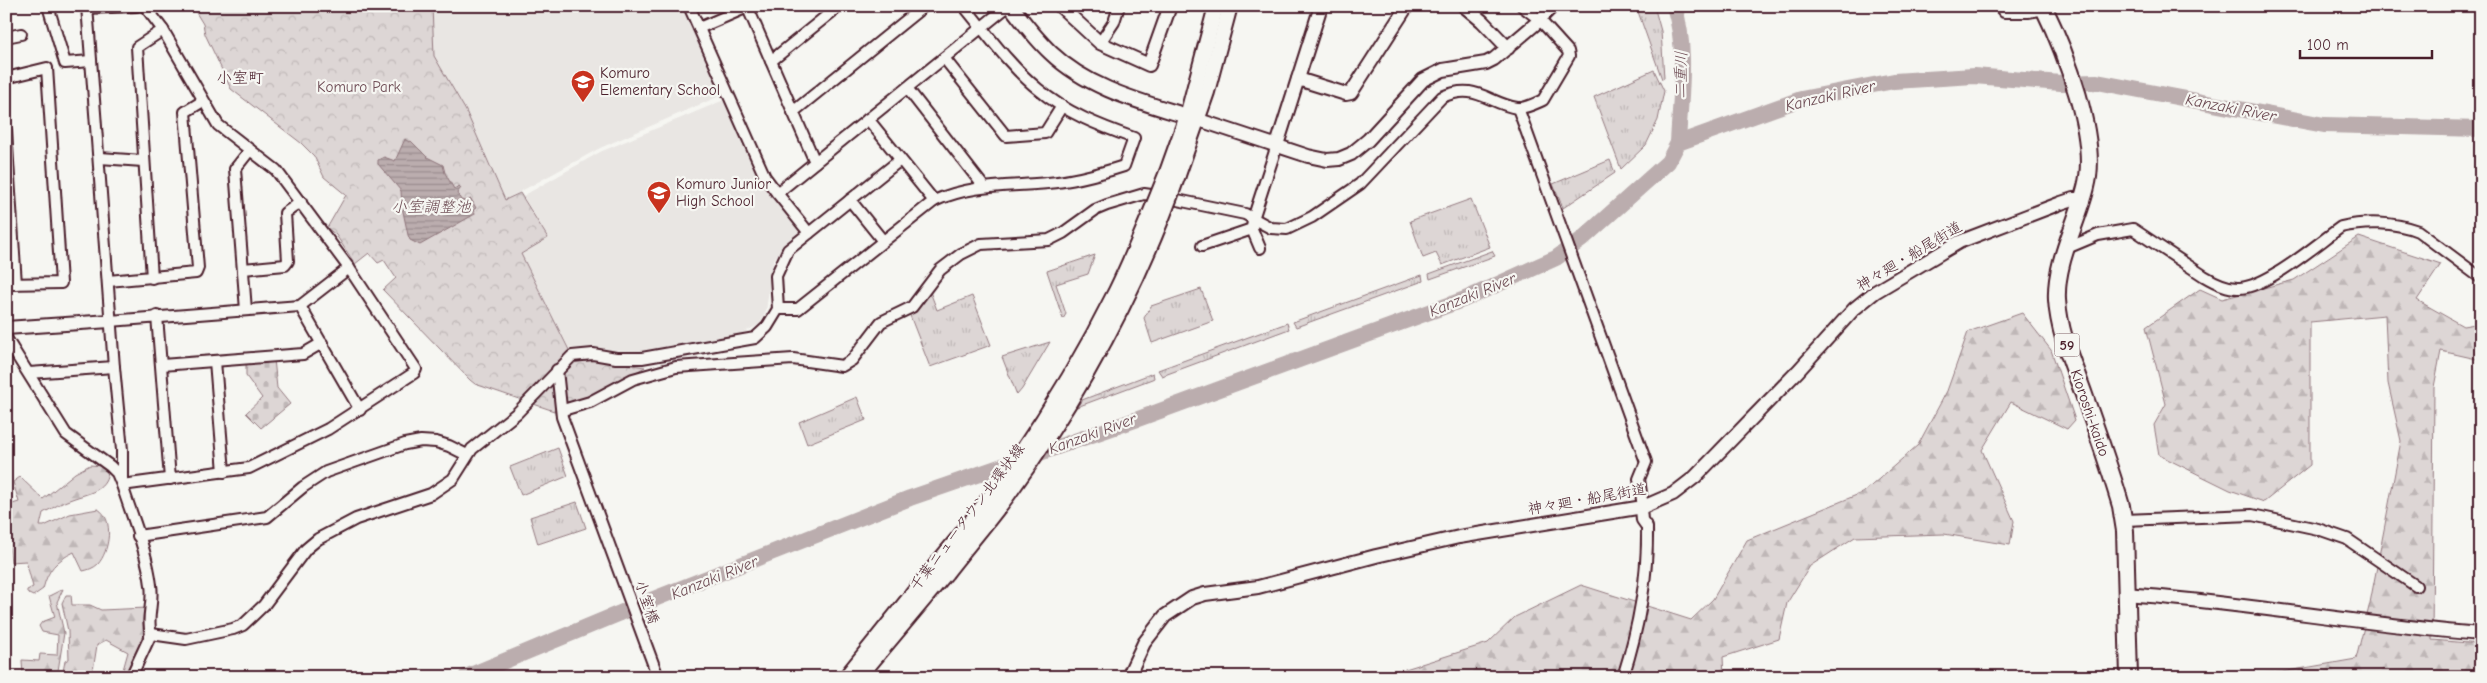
<svg xmlns="http://www.w3.org/2000/svg" width="2487" height="683" font-family="'Comic Neue','Klee One',sans-serif">
<defs>
<pattern id="grass-tufts" width="24" height="20" patternUnits="userSpaceOnUse" patternTransform="scale(1.25)"><rect width="24" height="20" fill="#ddd6d5"/><path d="M3 7l-1-3M5 7V3M7 7l1-3M15 17l-1-3M17 17v-4M19 17l1-3" fill="none" stroke="#bfb7b7"/></pattern>
<pattern id="forest-firs" width="22" height="20" patternUnits="userSpaceOnUse" patternTransform="scale(1.25)"><rect width="22" height="20" fill="#ddd6d5"/><path d="M5 1l3.5 6h-7zM16 11l3.5 6h-7z" fill="#bfb7b7"/></pattern>
<pattern id="cemetery-stones" width="16" height="16" patternUnits="userSpaceOnUse" patternTransform="scale(1.25)"><rect width="16" height="16" fill="#ddd6d5"/><path d="M2 7V4a2 2 0 0 1 4 0v3zM10 15v-3a2 2 0 0 1 4 0v3z" fill="#bfb7b7"/></pattern>
<pattern id="park-crowns" width="20" height="18" patternUnits="userSpaceOnUse" patternTransform="scale(1.25)"><rect width="20" height="18" fill="#ddd6d5"/><path d="M2 6a3 3 0 1 1 6 0M12 15a3 3 0 1 1 6 0" fill="none" stroke="#bfb7b7"/></pattern>
<pattern id="water-rules" width="6" height="5" patternUnits="userSpaceOnUse" patternTransform="scale(1.25)"><rect width="6" height="5" fill="#bbadae"/><path d="M0 2.5h6" fill="none" stroke="#9a8c8e"/></pattern>
</defs>
<rect width="100%" height="100%" fill="#f6f6f2"/>
<filter id="ink" filterUnits="userSpaceOnUse"><feTurbulence type="fractalNoise" baseFrequency=".02" numOctaves="2"/><feDisplacementMap in="SourceGraphic" scale="10" xChannelSelector="R" yChannelSelector="G"/><feConvolveMatrix kernelMatrix="1 2 1 2 8 2 1 2 1" color-interpolation-filters="sRGB"/></filter>
<g filter="url(#ink)">
<g fill="#e9e6e3">
<path d="M432,6H683L722,95L600,148L505,200L466,111L433,56Z"/>
<path d="M724,100L760,180L799,231L780,251L773,261L766,311L760,324L741,334L640,351L569,348L521,254L548,237L523,196L600,152Z"/>
</g>
<g fill="url(#grass-tufts)" stroke="#947a80">
<path d="M1636,6H1654L1661,31L1664,78L1662,79Z"/>
<path d="M1654,70L1664,91L1658,120L1646,145L1621,169L1594,97Z"/>
<path d="M1610,160L1615,173L1563,208L1553,184Z"/>
<path d="M1471,199L1490,247L1442,265L1436,253L1423,258L1410,221Z"/>
<path d="M1492,251L1495,256L1430,279L1429,274Z"/>
<path d="M1095,255L1088,274L1056,284L1066,314L1063,319L1047,271Z"/>
<path d="M1422,275L1423,281L1296,327L1293,322Z"/>
<path d="M929,289L937,310L972,296L991,345L930,367L909,313Z"/>
<path d="M1201,289L1213,321L1152,343L1144,318L1151,306Z"/>
<path d="M1287,323L1289,329L1162,376L1158,370Z"/>
<path d="M1050,342L1022,389L1017,395L1002,357Z"/>
<path d="M1153,373L1154,378L1152,379L1077,407L1082,400Z"/>
<path d="M857,397L866,420L807,444L799,422Z"/>
<path d="M558,448L568,476L521,495L510,467Z"/>
<path d="M577,502L586,528L538,544L530,517Z"/>
</g>
<g fill="url(#forest-firs)" stroke="#947a80">
<path d="M2359,237L2441,264L2417,300L2463,326L2481,323V360L2441,351L2434,387L2432,640L2481,644V677H2207V674L2282,672L2356,659L2370,603L2401,441L2388,383L2385,315L2310,322V465L2264,502L2230,490L2159,455L2154,425L2166,404L2146,327L2200,289L2222,299L2294,280Z"/>
<path d="M2022,313L2051,350L2075,420L2067,429L2011,402L1982,450L2014,521L2010,545L1944,534L1855,537L1810,566L1787,603L1779,639L1723,657L1724,677H1634L1633,674L1614,677H1380L1488,643L1515,617L1581,585L1691,620L1713,599L1747,540L1864,492L1918,445L1947,391L1968,332Z"/>
<path d="M90,465L102,466L108,473C105,492 88,493 72,499C62,502 53,508 43,513L40,526H44L70,514L98,509C115,519 109,552 98,564C94,568 88,570 83,571L74,552C56,561 48,569 43,589L33,596L27,593V590L33,587L26,561L11,562L9,547H6V506L19,502L13,482L20,477L43,499L75,473Z"/>
<path d="M63,589L57,602L64,633L57,677H23L22,660L39,661L40,654L57,655L58,635L42,632L39,626L42,622L55,617L49,596Z"/>
<path d="M66,595H71L72,605H90L101,610L147,608L144,619L145,633L127,677H121L128,652L106,640L97,645L92,677H62L65,661L69,659L68,631L62,603Z"/>
</g>
<path fill="url(#cemetery-stones)" stroke="#947a80" d="M274,359L277,388L290,404L261,428L246,413L262,398L246,376V361Z"/>
<path fill="url(#park-crowns)" stroke="#947a80" d="M192,6H432L434,56L466,111L505,200L520,193L548,238L521,254L574,360L591,359L645,367L611,386L554,411L475,384L470,380L383,290L396,278L384,260L378,263L369,253L355,264L336,235L327,228L346,195L324,177L314,156L301,143L231,89L205,34L203,24Z"/>
<path fill="url(#water-rules)" stroke="#8e747a" d="M405,139L409,142L411,141L427,157L443,165L445,173L454,189L459,186L461,188L457,193L461,200L466,201L471,199L476,208L473,210L475,214L420,245L410,240L408,235L402,207L401,191L378,164V160L384,157L395,161Z"/>
<g fill="none" stroke-linecap="round" stroke-linejoin="round">
<g stroke="#bbadae" stroke-width="16">
<path d="M1674,6C1688,50 1680,98 1678,143"/>
<path d="M466,677L654,599L910,498L1138,419L1465,299L1556,258L1581,240L1668,162L1678,143L1801,99L1894,81L1974,76L2061,83L2097,82L2324,125L2481,129"/>
</g>
<defs>
<g id="minor">
<path d="M48,6L65,63L91,61"/>
<path d="M87,6L114,367L122,450V485L249,468L328,429L414,373L416,369L349,268L276,170L218,125L163,30L145,6"/>
<path d="M689,6L765,177L777,193"/>
<path d="M747,6L815,162"/>
<path d="M1999,6L2004,12H2028L2045,9"/>
<path d="M87,8L136,6"/>
<path d="M1540,20L1554,6"/>
<path d="M699,28L750,6"/>
<path d="M6,37L21,34"/>
<path d="M1100,43L1114,22L1119,6"/>
<path d="M944,58L1006,136L1045,133L1062,106"/>
<path d="M771,61L839,6"/>
<path d="M6,78L47,68L61,283L6,284"/>
<path d="M907,88L984,187"/>
<path d="M1518,108L1646,462L1639,479L1643,507"/>
<path d="M793,112L924,6"/>
<path d="M868,119L934,201"/>
<path d="M6,131L16,284"/>
<path d="M100,158L143,161"/>
<path d="M850,200L883,241"/>
<path d="M809,233L777,193L1008,6"/>
<path d="M1202,246L1252,229"/>
<path d="M1260,248L1252,229L1253,219L1277,145"/>
<path d="M2067,248L2098,235L2133,229L2204,276C2214,282 2228,289 2240,288C2269,286 2317,244 2341,227C2366,221 2394,222 2418,231L2481,278"/>
<path d="M243,269L285,265L288,261L285,213L301,202"/>
<path d="M152,278L137,47L163,30"/>
<path d="M108,281L196,273L198,268L185,112L203,101"/>
<path d="M300,306L360,410"/>
<path d="M778,309H798L934,201C972,184 1007,187 1048,183C1074,181 1099,174 1124,166L1134,138C1100,126 1066,113 1038,89C1010,66 988,35 964,6"/>
<path d="M246,310L235,169L250,150"/>
<path d="M157,316L170,479"/>
<path d="M110,321L300,306L349,268"/>
<path d="M6,338L66,434L110,466L117,473L122,485C132,517 147,551 151,585C154,603 146,618 151,634L131,677"/>
<path d="M215,361L224,472"/>
<path d="M162,365L303,354L322,343"/>
<path d="M557,370L562,417L658,677"/>
<path d="M29,373L114,367"/>
<path d="M563,410L590,402L633,379L676,367L793,359L842,366L852,360L881,322L912,307L940,270L961,254L981,244L1049,240L1063,233L1095,210L1107,205L1144,194L1158,196L1245,214L1271,228L1287,229L1312,217L1360,184L1442,97C1476,82 1487,103 1517,108C1525,109 1536,103 1543,100L1569,56L1568,51L1540,20L1522,6"/>
<path d="M2124,520L2252,515L2318,529L2347,539L2416,586"/>
<path d="M138,536L267,517L303,487L326,472L405,444L421,441L436,442L449,446L467,455"/>
<path d="M151,634L186,639L233,629L243,625L264,605L306,549L318,539L356,519L431,494L453,479L472,449L517,413L572,356L593,354L616,358H642L755,338L767,327L778,309L776,276L788,250L900,160"/>
<path d="M1623,677C1639,627 1648,579 1647,527L1642,520L1641,508"/>
</g>
<g id="tertiary">
<path d="M1060,6L1100,43L1149,65L1170,6"/>
<path d="M1464,6L1482,21L1508,48"/>
<path d="M1298,79L1346,94L1351,93L1407,6"/>
<path d="M1199,120L1308,156L1327,160L1339,159L1351,154L1368,140L1423,80L1443,70L1486,63L1494,59L1540,20"/>
<path d="M1277,145L1321,6"/>
<path d="M6,328L110,321"/>
<path d="M2125,594C2244,602 2362,625 2481,634"/>
<path d="M1128,677L1144,643L1165,616L1192,598L1205,594L1258,587L1376,556L1459,537L1643,507L1673,494L1695,477L1798,371L1854,309L1875,292L1959,242L2061,203L2073,199H2083"/>
</g>
<g id="secondary">
<path d="M1011,6C1023,22 1036,39 1051,53C1091,91 1147,103 1199,120"/>
<path d="M1167,172L1187,116L1216,6"/>
<path d="M1178,175L1207,92L1230,6"/>
<path d="M846,677L936,565"/>
<path d="M859,677L946,573"/>
</g>
<path id="primary" d="M2043,6C2065,51 2099,138 2086,187C2077,224 2055,262 2057,300C2059,333 2073,364 2084,395C2097,432 2110,468 2121,506L2125,531L2129,677"/>
</defs>
<use href="#minor" stroke="#4a1f2b" stroke-width="14"/>
<use href="#tertiary" stroke="#4a1f2b" stroke-width="16"/>
<use href="#secondary" stroke="#4a1f2b" stroke-width="18"/>
<use href="#primary" stroke="#4a1f2b" stroke-width="20"/>
<use href="#minor" stroke="#f6f6f2" stroke-width="10"/>
<use href="#tertiary" stroke="#f6f6f2" stroke-width="12"/>
<use href="#secondary" stroke="#f6f6f2" stroke-width="14"/>
<use href="#primary" stroke="#f6f6f2" stroke-width="16"/>
<defs>
<g id="secondary-bridge">
<path d="M936,565C1007,481 1067,389 1116,291C1135,252 1151,212 1167,172"/>
<path d="M946,573C966,547 988,522 1007,496C1078,398 1138,289 1178,175"/>
</g>
</defs>
<use href="#secondary-bridge" stroke="#4a1f2b" stroke-width="18" stroke-linecap="butt"/>
<use href="#secondary-bridge" stroke="#f6f6f2" stroke-width="14"/>
</g>
</g>
<defs>
<symbol id="school-pin" viewBox="-11 -11 22 30"><path d="M0 17L-7.5 6A9.5 9.5 0 1 1 7.5 6Z" fill="#c8321e" stroke="#f6f6f2"/><path d="M0-5L7-2L0 1L-7-2ZM-4 1L0 2.5L4 1V4Q0 6-4 4Z" fill="#fff"/></symbol>
</defs>
<g fill-rule="evenodd">
<use href="#school-pin" x="569" y="68" width="28" height="38"/>
<use href="#school-pin" x="645" y="179" width="28" height="38"/>
</g>
<g text-anchor="middle" stroke-width="4.5" stroke-linejoin="round" paint-order="stroke">
<rect fill="#f6f6f2" stroke="#7e6067" stroke-width="1" x="2054.5" y="333.5" width="25" height="23" rx="4"/>
<g font-size="14" font-weight="bold" fill="#4a1f2b">
<text x="2067" y="350">59</text>
</g>
<g font-size="15" fill="#4a1f2b" stroke="#f6f6f2" text-anchor="start">
<text x="600" y="78">Komuro<tspan x="600" dy="17">Elementary School</tspan></text>
<text x="676" y="189">Komuro Junior<tspan x="676" dy="17">High School</tspan></text>
</g>
<g font-size="15" fill="#6f4d56" stroke="#f6f6f2">
<text x="359" y="92">Komuro Park</text>
</g>
<g font-size="15" fill="#4a1f2b" stroke="#f6f6f2">
<text transform="translate(1909 256) rotate(-31)" y="5">神々廻・船尾街道</text>
<text transform="translate(2090 413) rotate(71)" y="5">Kioroshi-kaido</text>
<text transform="translate(1587 499) rotate(-10)" y="5">神々廻・船尾街道</text>
<text transform="translate(967 517) rotate(-53)" y="5">千葉ニュータウン北環状線</text>
<text transform="translate(647 602) rotate(71)" y="5">小室橋</text>
</g>
<g font-size="16" font-style="italic" fill="#6c4a52" stroke="#f6f6f2">
<text transform="translate(1680 75) rotate(-89)" y="6">二重川</text>
<text transform="translate(1830 95) rotate(-13)" y="6">Kanzaki River</text>
<text transform="translate(2231 107) rotate(11)" y="6">Kanzaki River</text>
<text x="431" y="212">小室調整池</text>
<text transform="translate(1472 294) rotate(-22)" y="6">Kanzaki River</text>
<text transform="translate(1092 433) rotate(-20)" y="6">Kanzaki River</text>
<text transform="translate(714 577) rotate(-22)" y="6">Kanzaki River</text>
</g>
<g font-size="16" fill="#4a1f2b" stroke="#f6f6f2">
<text x="240" y="83">小室町</text>
</g>
</g>
<rect width="2487" height="683" fill="none" stroke="#f6f6f2" stroke-width="25"/>
<rect x="12" y="12" width="2462" height="658" fill="none" stroke="#4a1f2b" stroke-width="2" filter="url(#ink)"/>
<path d="M2300 50v8h132v-8" fill="none" stroke="#4a1f2b" stroke-width="2.5"/>
<text x="2307" y="50" font-size="15" fill="#4a1f2b" stroke="#f6f6f2" stroke-width="4" paint-order="stroke">100 m</text>
</svg>
